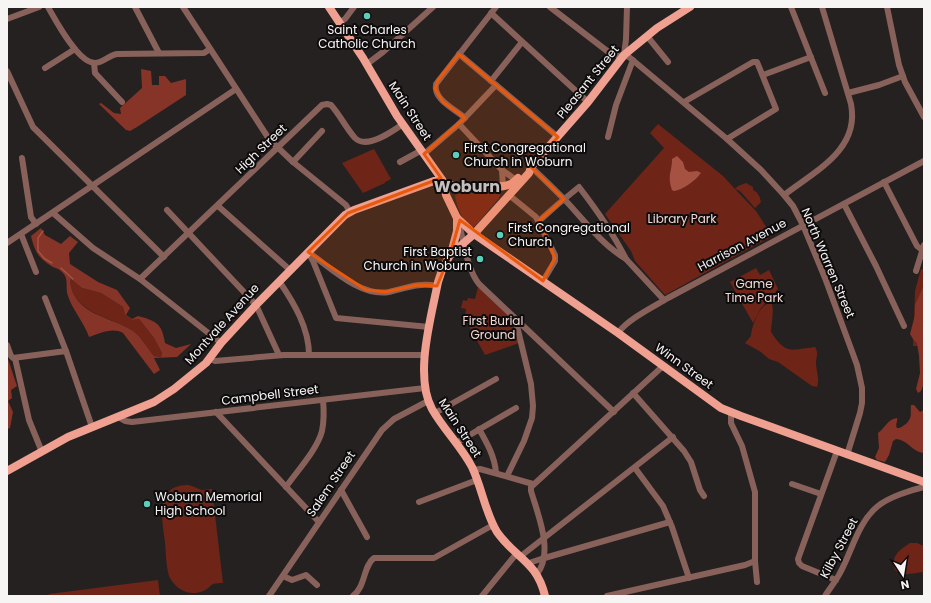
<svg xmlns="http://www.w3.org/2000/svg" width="931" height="603" font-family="Poppins,sans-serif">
<rect width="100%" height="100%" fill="#252121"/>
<g fill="#6f2418">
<path d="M658,124L723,176L735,189L738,186L746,183L753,187V190C758,192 760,197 761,202L755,208L740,191L735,189L756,211L772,236L665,295L635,261L631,251L605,214L664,148L650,133Z"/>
<path d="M374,149L391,179L385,182V183L363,193L342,163Z"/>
<path d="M497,192L500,195L499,198L476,225L473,227C463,225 456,204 455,195L460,193Z"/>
<path d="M756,268L760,275L769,270L778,289L761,308L753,323L730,282Z"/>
<path d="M921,269L924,270V346H913L915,291Z"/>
<path d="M71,279L82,288L101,293L123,307L125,315L132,320L139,319L154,338L162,353L161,357L154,356C146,347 141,335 130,329C107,316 75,313 70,282Z"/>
<path d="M478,287L509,315L519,343L485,355L465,319L466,309L461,308L463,300L467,301L468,298L475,299Z"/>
<path d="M771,302C775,310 771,323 771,332C786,355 790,350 815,347C819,353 816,356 816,363C816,371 820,378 817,387L812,386L778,362L769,359L761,352L745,343L751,336C751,329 757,313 762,308C764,305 767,304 771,302Z"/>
<path d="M189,485L202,490L212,489L223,583C220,583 216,583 213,584C210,586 207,590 203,591C189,597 175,589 169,576C166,565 166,554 165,542C162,520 154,484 189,485Z"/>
<path d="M910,543H917L924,546V572C913,573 904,577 895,570C891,556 898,551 910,543Z"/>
<path d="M158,580L160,596H48L49,594Z"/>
</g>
<g fill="#853427" fill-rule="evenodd">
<path d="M141,69L151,71L152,85H159V76H165L171,83L186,79V95L137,127L130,131L126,130L99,104L101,103L114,113L121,114L120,108L142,88Z"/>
<path d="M41,228L45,235L61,244L70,236L78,242L69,253L70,264L98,282L117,290L130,308L126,315L132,319L138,316C157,321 162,324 165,343L176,348L191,344L177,357L154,358L160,370L154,374L123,333C112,327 101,333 89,337C84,322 73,311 68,296C65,288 69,279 63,273C61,270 56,268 53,267C38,258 35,252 31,236ZM71,279L82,288L101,293L123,307L125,315L132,320L139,319L154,338L162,353L161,357L154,356C146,347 141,335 130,329C107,316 75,314 70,282Z"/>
<path d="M924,285V383L921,391L918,393L916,389L920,373L919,356L917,343L913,339L910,334L915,315V305Z"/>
<path d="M7,356L17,386L11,390L12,398L8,401L13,412L10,428L7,429Z"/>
<path d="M911,405H914L920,412L924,410V453C912,452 908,440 896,439L893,441L889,455L885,462L877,460L875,457L879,448L878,433C885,428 888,419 897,418C898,421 895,425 897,428C902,428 902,426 906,424C913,417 910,414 911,405Z"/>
</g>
<path fill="#a65243" d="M677,156L683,162L685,169L689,172L697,171L701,173C696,180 683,190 674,191L672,190C667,174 672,173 672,159Z"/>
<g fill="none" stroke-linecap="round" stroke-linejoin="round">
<g stroke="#a65243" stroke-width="1.5">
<path d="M43,231L38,238V251L45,259L52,263"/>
<path d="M61,268L73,279"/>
</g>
<g stroke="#88625a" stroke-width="6">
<path d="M48,7C56,21 78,63 95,63C103,63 109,55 117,54L204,53L210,49"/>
<path d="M135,7L159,53"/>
<path d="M183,7L269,139L293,162L346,205L350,212"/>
<path d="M550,7L611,54C617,57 623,54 629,57L727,139L761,170L784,195L793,206L803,225L825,278L857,365L862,388V403L860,413L847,455"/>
<path d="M791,7L825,93"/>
<path d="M887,7L899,65L905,82L924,117"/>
<path d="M491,13L588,102"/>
<path d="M7,19L39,7"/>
<path d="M340,22L345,19L354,7"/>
<path d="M647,36L668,62"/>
<path d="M459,54L558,137"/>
<path d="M624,55L626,39L627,7"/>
<path d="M94,63L95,73L122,102"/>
<path d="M367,64L383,52L433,7"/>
<path d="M45,68L75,49"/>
<path d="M7,71L33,127L164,257"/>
<path d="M763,75L811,57"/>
<path d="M491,81L522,42"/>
<path d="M848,93L879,85L903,76"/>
<path d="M684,102L753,62H757L776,109L727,139"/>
<path d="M465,118C455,109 433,100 436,84L496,7"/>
<path d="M459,124L502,170L503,186"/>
<path d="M608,137L616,105L633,60"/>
<path d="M424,154L459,124L496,85"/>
<path d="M22,158L31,217L36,224"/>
<path d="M293,162L322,131"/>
<path d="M400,162L422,150"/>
<path d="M531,167C543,178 554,189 565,200C584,220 601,244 626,259C613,233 596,209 579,187C565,198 552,209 539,221"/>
<path d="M502,170L516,180"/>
<path d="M884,182L917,246L922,250"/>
<path d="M509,195L536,217L555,255V261L543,281"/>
<path d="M784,195C815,171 860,150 851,104L822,7"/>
<path d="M844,204L876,266L904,326"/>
<path d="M218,206L290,270"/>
<path d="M167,210L256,305L279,355"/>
<path d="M53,213L93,248L140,279L221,343"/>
<path d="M459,224C464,242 467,269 479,284L614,412"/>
<path d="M21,234L36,272"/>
<path d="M7,243L236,89"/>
<path d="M308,252L313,261L336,318L429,327"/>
<path d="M311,254C332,269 361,297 389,292C406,288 420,282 437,286"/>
<path d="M626,259L664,300"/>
<path d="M916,271L924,245"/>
<path d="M140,279L322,105L327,104L331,105C340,115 346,128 355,138C367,150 393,131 403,124"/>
<path d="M279,281C294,303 309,328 309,355"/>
<path d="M45,298L66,351"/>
<path d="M618,333C628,319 653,307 668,298L924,161"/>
<path d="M7,345L11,356L13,358L66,351L92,427"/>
<path d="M15,358L29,420L42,452"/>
<path d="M209,359L215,361L284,355H425"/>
<path d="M633,393L684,451L691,462L700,490L704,496"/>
<path d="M216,412L319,522"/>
<path d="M435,413L496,379"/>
<path d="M731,413V423L742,446L755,492V561L757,582"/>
<path d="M118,417L125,421L132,422L425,388"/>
<path d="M479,429C487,443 495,457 496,473"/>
<path d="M456,443L516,408"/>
<path d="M635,468L663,506L672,527L689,578"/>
<path d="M473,470L480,469L533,484"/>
<path d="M507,476L524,441L532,418L533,406L531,384L517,326L518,321"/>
<path d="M792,484L821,494"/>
<path d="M286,487C297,471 317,450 322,431C324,421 324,410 323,400"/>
<path d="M341,490L367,537"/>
<path d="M419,502L477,480"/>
<path d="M521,556L673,437"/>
<path d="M529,563L541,559L670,522"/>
<path d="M537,574C554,552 538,515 531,491V487L663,366"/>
<path d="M283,576L292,580L306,575L317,585"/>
<path d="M836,580L802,566L799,563L798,559L837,451"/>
<path d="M269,596L382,430L394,419L428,401"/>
<path d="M353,596C366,586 363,566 374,558H434L493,525"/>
<path d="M482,596L517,553"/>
<path d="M607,596L745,565L755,561"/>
<path d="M825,596C830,588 836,581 840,573C852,551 858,522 878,506C889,497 911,490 924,487"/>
</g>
<g stroke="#efa091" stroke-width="8">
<path d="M329,7L363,58L397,116L443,181L446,195L457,218V231L451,254"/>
<path d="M457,218L474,234L618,333L721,408L741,416L924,482"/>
<path d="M7,471L68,437L154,402L174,389L206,363L221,343L256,305L345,215L354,210L434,181C442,180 445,184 452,185C464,188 500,189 511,184C514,182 516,180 518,178"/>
<path d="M545,596C537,561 515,558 497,532C485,512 482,488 472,467C461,446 444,430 432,409C414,376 431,318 438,282L442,270L450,255L474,234L529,173L531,167L588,102L624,55L657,28L690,7"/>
</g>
</g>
<path fill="#e8590c" fill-opacity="0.2" stroke="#e8590c" stroke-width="3" stroke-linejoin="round" d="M459,54L558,137L531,167L564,199L539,221L555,258L543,281L460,220L450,255L437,286L417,285L386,292L366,290L308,252L348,213L441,178L424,154L465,118L443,102L435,89L438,80Z"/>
<g fill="#5bcebc" stroke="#0d0b0b" stroke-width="1.5">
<circle cx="367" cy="16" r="4"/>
<circle cx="456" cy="155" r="4"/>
<circle cx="500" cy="235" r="4"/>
<circle cx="480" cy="259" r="4"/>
<circle cx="147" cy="504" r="4"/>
</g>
<g text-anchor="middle" stroke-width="4" stroke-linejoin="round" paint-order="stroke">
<g font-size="12" fill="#f7f4f4" stroke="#0d0b0b" text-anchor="start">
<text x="367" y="34" text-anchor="middle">Saint Charles<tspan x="367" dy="14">Catholic Church</tspan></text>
<text x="464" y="152">First Congregational<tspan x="464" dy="14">Church in Woburn</tspan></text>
<text x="508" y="232">First Congregational<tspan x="508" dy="14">Church</tspan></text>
<text x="472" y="256" text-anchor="end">First Baptist<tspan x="472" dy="14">Church in Woburn</tspan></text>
<text x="155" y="501">Woburn Memorial<tspan x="155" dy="14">High School</tspan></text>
</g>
<g font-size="12" fill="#f7f4f4" stroke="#0d0b0b">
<text transform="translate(588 82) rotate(-51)" y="4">Pleasant Street</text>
<text transform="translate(410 111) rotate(57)" y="4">Main Street</text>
<text transform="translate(261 149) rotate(-44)" y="4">High Street</text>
<text transform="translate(742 245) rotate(-28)" y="4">Harrison Avenue</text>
<text transform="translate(828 263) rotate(67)" y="4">North Warren Street</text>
<text transform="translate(222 324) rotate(-48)" y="4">Montvale Avenue</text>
<text transform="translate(684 366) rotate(36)" y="4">Winn Street</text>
<text transform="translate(270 395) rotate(-7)" y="4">Campbell Street</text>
<text transform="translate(460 428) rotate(57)" y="4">Main Street</text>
<text transform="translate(331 484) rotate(-56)" y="4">Salem Street</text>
<text transform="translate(839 548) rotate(-62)" y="4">Kilby Street</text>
</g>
<g font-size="12" fill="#f1d8d3" stroke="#0d0b0b">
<text x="682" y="223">Library Park</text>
<text x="754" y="288">Game<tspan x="754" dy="14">Time Park</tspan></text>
<text x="493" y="325">First Burial<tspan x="493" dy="14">Ground</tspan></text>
</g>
<g font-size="16" font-weight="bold" fill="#c5bfbe" stroke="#0d0b0b">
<text x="467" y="192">Woburn</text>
</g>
</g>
<rect width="931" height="603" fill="none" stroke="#f7f4f4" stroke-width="16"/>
<g transform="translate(903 575) rotate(168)" stroke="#0d0b0b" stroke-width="3" paint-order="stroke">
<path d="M0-3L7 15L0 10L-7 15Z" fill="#f7f4f4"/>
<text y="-6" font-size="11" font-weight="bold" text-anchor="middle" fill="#f7f4f4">N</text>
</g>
</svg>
